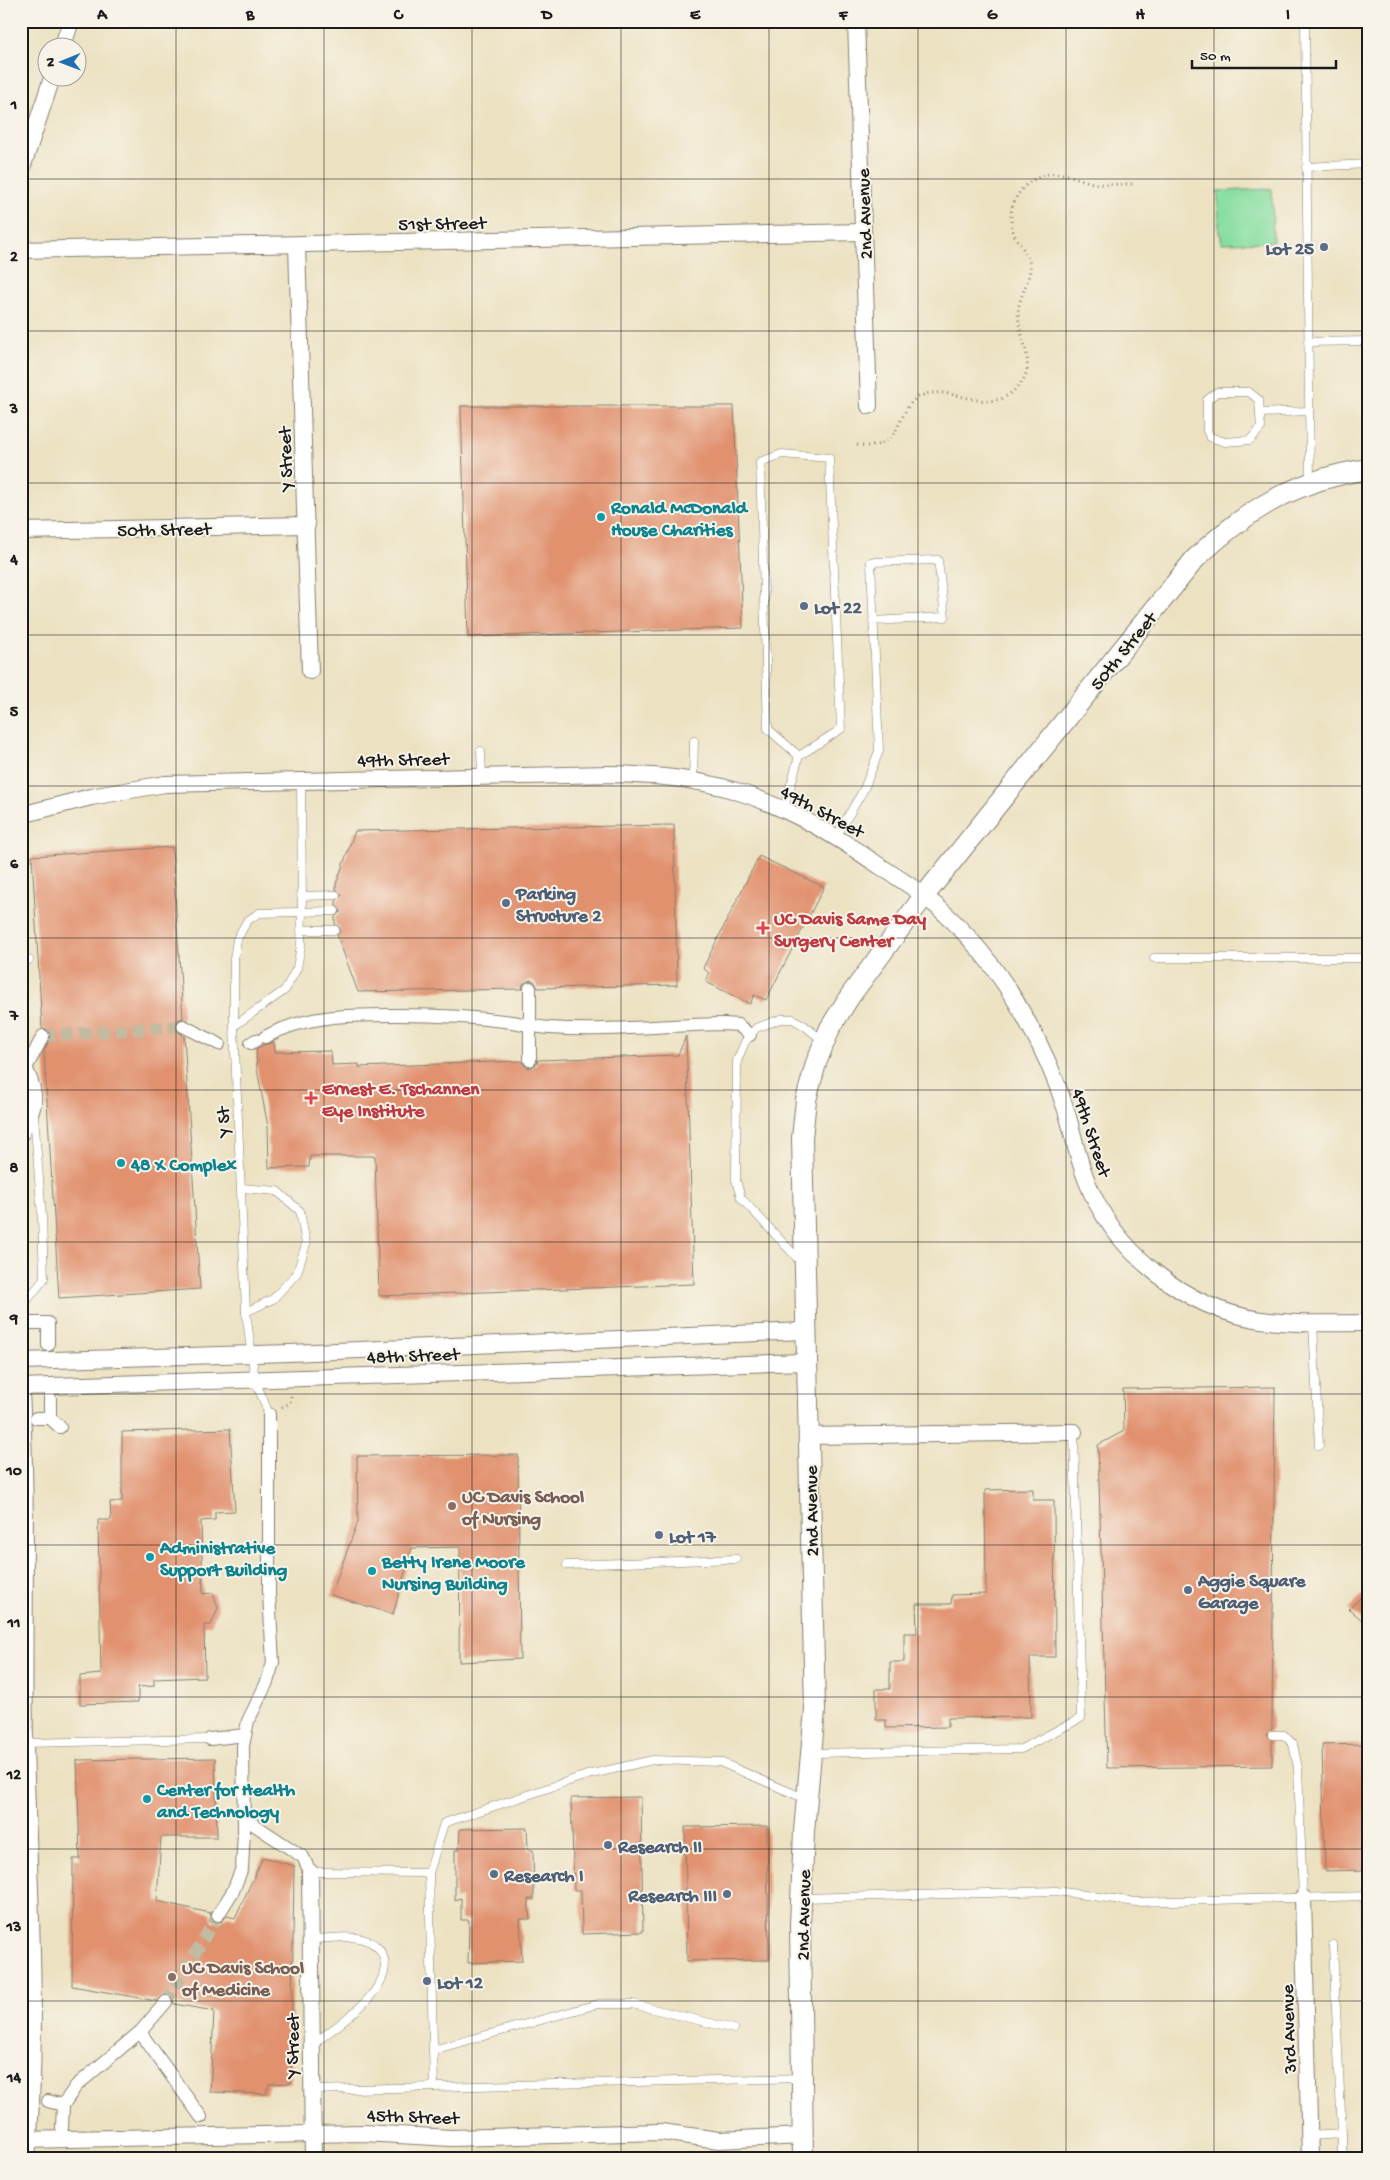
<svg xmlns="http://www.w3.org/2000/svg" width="1390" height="2180" font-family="'Gochi Hand',sans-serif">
<rect width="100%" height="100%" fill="#f7f3e8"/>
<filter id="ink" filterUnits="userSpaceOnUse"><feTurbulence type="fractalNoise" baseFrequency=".02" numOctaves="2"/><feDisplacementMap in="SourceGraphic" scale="10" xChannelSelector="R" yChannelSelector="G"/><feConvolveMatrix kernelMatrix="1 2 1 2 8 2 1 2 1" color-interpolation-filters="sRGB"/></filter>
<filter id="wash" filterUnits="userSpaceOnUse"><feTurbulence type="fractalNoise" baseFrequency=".0096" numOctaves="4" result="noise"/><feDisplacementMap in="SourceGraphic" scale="20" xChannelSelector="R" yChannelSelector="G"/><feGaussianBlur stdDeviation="1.12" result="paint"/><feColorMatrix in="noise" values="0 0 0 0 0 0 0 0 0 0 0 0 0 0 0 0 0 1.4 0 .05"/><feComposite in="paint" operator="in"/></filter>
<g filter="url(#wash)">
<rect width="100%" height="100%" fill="#ece2c2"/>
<path fill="#87dea1" stroke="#527d5e" d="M1272,189L1273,242L1221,243V235L1219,234L1218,191Z"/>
<g id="blocks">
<g fill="#e1916e">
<path d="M461,406H734L743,628L468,637Z"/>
<path d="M674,825L677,985L538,988L534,981L530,980L523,984L522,989L358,992L337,935L340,932V928L335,924V917L341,911L336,905V901L342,895L336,889V884L355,831Z"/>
<path d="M172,847L183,1018L178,1020L175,1026L177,1031L184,1036L200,1289L59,1298L44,1052L51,1035L47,1029L42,1028L32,856Z"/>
<path d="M759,856L824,887L766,1000L754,995L750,1004L706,982L709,973L703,968Z"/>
<path d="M686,1036L694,1284L379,1296L375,1156H310L309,1167L269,1168L268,1127L257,1069L256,1049L263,1045L274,1042L275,1052L331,1051L332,1065L359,1064V1067L522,1061L526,1067L530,1068L537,1064L538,1060L678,1055Z"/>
<path d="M1275,1387L1272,1729L1266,1735L1272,1741V1766L1107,1768L1098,1445L1124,1431L1123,1389Z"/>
<path d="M230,1429L235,1511L215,1512V1520L201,1521L203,1594L213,1593L218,1608L211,1625H204L205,1677L154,1679V1686L138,1687V1702L80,1704V1676L101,1674L98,1520H111L110,1502L122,1501V1432Z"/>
<path d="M518,1455L520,1659L459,1662L460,1547L412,1548L393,1614L331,1595L358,1521L357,1456Z"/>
<path d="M1033,1489V1500H1054L1055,1657H1030L1031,1717L948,1718V1727L886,1728V1720H876V1689H890V1662H904V1633H917L916,1604H951L952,1595L986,1594L985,1490Z"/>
<path d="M1369,1589V1626L1349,1609Z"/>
<path d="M1366,1744L1367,1870L1325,1871L1322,1745Z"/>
<path d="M215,1758L217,1837H161L157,1901L210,1913L213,1922H221L227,1916L235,1918L263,1857L294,1866L291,2083L269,2084L266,2094L210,2092L214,2011L174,2004L172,1996L167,1994L157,2001L72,1986L73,1859H80L77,1760Z"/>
<path d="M641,1797L643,1932L582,1934L581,1890H574L571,1798Z"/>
<path d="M767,1826L769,1960L687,1961L685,1827Z"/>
<path d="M527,1828L528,1850H533L534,1899H528L530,1919H520L522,1961L468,1963L469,1920H461V1898L455,1900V1850H459L460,1829Z"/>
</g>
</g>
</g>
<g filter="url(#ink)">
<use href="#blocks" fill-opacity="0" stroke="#847f6f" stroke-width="1"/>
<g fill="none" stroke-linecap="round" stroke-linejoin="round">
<g stroke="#c2baa1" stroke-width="12" stroke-dasharray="12 6" stroke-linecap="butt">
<path d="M43,1036L183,1026"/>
<path d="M166,2002L218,1915"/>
</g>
<defs>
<g id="service">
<path d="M1305,21L1310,482"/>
<path d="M1306,167L1369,164"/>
<path d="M1308,342L1369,341"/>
<path d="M1217,392H1249L1259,400L1261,428L1250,440L1225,442L1210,437L1207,431V400Z"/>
<path d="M1261,413L1309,411"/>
<path d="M481,751L482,776"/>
<path d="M693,781L694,741"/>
<path d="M784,809L799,756L768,729L760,462L782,454L829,458L841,729L799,756"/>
<path d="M836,837L864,789L879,751L871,562L938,560L945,617L873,621"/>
<path d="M301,896L336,895"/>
<path d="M301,930H335"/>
<path d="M1154,958H1369"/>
<path d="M21,960H29"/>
<path d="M234,1026L285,990L297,968L301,945L302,912L301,780"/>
<path d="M242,1188L277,1191L300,1211L306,1244L297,1273L273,1299L246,1312"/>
<path d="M802,1263L741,1198L736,1180L737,1061L745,1042L756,1028L781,1019H793L805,1026L823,1041"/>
<path d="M21,1308L44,1279L42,1217L34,1115"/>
<path d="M1313,1323L1319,1446"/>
<path d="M269,1414L255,1380L246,1312L234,1026V959L237,939L247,921L259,913L335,911"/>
<path d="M567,1565L736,1559"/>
<path d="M1272,1735H1284L1293,1744L1298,1768L1303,1898"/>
<path d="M25,1743L210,1739"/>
<path d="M812,1753L1021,1749L1081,1718L1074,1432"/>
<path d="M310,1872L429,1873"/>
<path d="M1365,1897L1369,2017"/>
<path d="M803,1898L1056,1891L1136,1902L1369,1896"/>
<path d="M311,1939C329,1939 352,1934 368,1941C374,1943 380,1949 382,1954C399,1987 335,2027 313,2044"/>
<path d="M433,2050L598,2004H633L734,2029"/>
<path d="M434,2087L429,1873L444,1823L587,1775L653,1760L720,1762L806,1799"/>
<path d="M312,2090L802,2078"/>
<path d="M1342,2134V2159"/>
<path d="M1310,2136L1342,2134L1333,1945"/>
</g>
<g id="pedestrian">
<path d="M530,988V1060"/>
<path d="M183,1026L219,1044"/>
<path d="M265,1037C307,1014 352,1015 398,1015C436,1015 474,1017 512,1022C524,1024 537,1027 549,1028C608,1032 665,1025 724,1024L738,1025L750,1035"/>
<path d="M251,1043L256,1040"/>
<path d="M25,1070L43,1036"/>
<path d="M28,1323H48V1345"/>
<path d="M36,1418H50V1398"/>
<path d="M50,1418L60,1427"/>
<path d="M210,1739L245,1735"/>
<path d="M244,1818L303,1857L310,1872"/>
<path d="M218,1915L233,1891L242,1868L244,1831L243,1746L248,1721L267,1682L273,1663L269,1593V1414"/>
<path d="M140,2032L201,2117"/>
<path d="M48,2101L63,2105L62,2128"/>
<path d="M63,2105L76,2086L141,2031L166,2002"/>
<path d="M707,2158L713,2159"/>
</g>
<g id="minor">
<path d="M856,21L869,406"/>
<path d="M62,48L71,21"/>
<path d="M21,171L52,78"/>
<path d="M297,245L310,671"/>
<path d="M21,250L863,232"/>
<path d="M21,531L307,525"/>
<path d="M21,815L91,797L165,784L609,774C652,775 695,778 736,791C786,807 829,831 872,861C889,872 907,883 923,895C965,927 1002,974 1027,1021C1043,1049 1056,1079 1066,1110C1073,1133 1077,1156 1086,1179C1113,1251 1185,1309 1261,1320C1297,1325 1333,1323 1369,1323"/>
<path d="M21,1068L25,1070C38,1097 35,1107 21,1133"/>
<path d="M21,1361L290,1353L805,1331"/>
<path d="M21,1387L806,1362"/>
<path d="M21,1392C28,1509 23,1626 25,1743C28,1882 40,2020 27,2159"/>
<path d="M808,1436L1074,1432"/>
<path d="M310,1872L313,2159"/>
<path d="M1303,1898L1310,2159"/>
<path d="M21,2140L363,2133L451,2138L661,2132L719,2140L803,2136"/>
</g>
<path id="tertiary" d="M803,2159L800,1925L804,1831L815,1710L802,1138L806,1100L816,1063L830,1028L850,996L924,896L1195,559C1246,510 1297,479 1369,469"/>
</defs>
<use href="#service" stroke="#847f6f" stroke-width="9"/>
<use href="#pedestrian" stroke="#847f6f" stroke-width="14"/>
<use href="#minor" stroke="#847f6f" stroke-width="18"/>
<use href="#tertiary" stroke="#847f6f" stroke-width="22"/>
<g stroke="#847f6f" stroke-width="3" stroke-dasharray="1 4" stroke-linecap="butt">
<path d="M857,445C908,453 893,405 923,395C950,385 983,412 1008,395C1048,368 1013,338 1019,305C1022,291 1031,279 1030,265C1028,252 1017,243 1013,231C1005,205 1022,179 1049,174C1065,171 1081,181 1097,184C1109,185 1122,184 1134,184"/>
<path d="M282,1407L290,1403L291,1396"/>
</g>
<use href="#service" stroke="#fff" stroke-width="8"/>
<use href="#pedestrian" stroke="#fff" stroke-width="12"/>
<use href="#minor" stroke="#fff" stroke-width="16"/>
<use href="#tertiary" stroke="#fff" stroke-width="20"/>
</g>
</g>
<path fill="none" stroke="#1c1c1c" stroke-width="1" stroke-opacity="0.55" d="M176,21V2159M324,21V2159M472,21V2159M621,21V2159M769,21V2159M918,21V2159M1066,21V2159M1214,21V2159M21,179H1369M21,331H1369M21,483H1369M21,635H1369M21,786H1369M21,938H1369M21,1090H1369M21,1242H1369M21,1394H1369M21,1545H1369M21,1697H1369M21,1849H1369M21,2001H1369"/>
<g fill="#5c6f8a" stroke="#f7f3e8" stroke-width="2">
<circle cx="1324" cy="247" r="5"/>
<circle cx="804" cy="606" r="5"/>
<circle cx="506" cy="903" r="5"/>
<circle cx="659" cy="1535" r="5"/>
<circle cx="1188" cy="1590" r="5"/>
<circle cx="608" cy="1845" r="5"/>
<circle cx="494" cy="1874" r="5"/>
<circle cx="727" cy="1894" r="5"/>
<circle cx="427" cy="1981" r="5"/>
</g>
<g fill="#0f9aa8" stroke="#f7f3e8" stroke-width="2">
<circle cx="601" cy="517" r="5"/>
<circle cx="121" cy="1163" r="5"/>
<circle cx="150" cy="1557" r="5"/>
<circle cx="372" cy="1571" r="5"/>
<circle cx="147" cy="1799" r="5"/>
</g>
<g fill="#e0444e" stroke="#f7f3e8" stroke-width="2">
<path d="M760.5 920.5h5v5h5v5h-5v5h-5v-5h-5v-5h5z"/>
<path d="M308.5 1090.5h5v5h5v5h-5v5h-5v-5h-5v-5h5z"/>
</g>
<g fill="#8d6e63" stroke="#f7f3e8" stroke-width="2">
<circle cx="452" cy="1506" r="5"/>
<circle cx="172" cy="1977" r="5"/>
</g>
<g text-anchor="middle" stroke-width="4" stroke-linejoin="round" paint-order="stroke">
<g font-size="19" fill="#1c1c1c" stroke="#f7f3e8">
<text transform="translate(863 214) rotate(-92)" y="7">2nd Avenue</text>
<text transform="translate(442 222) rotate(-1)" y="7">51st Street</text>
<text transform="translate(284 459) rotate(-92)" y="7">Y Street</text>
<text transform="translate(164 528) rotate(-1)" y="7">50th Street</text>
<text transform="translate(1122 650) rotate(-51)" y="7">50th Street</text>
<text transform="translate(403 758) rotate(-1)" y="7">49th Street</text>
<text transform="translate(823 810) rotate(28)" y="7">49th Street</text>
<text transform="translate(222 1122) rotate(-93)" y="7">Y St</text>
<text transform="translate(1093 1132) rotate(72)" y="7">49th Street</text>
<text transform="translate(413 1354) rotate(-2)" y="7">48th Street</text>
<text transform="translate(810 1511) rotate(-91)" y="7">2nd Avenue</text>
<text transform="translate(802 1915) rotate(-89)" y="7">2nd Avenue</text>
<text transform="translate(1287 2029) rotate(-92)" y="7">3rd Avenue</text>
<text transform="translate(291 2046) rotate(-90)" y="7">Y Street</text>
<text transform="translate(413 2115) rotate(2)" y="7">45th Street</text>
</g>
<g font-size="19" font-weight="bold" fill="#4e5e75" stroke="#f7f3e8" text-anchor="start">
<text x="1314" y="254" text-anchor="end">Lot 25</text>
<text x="814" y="613">Lot 22</text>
<text x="516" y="899">Parking<tspan x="516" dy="22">Structure 2</tspan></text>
<text x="669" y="1542">Lot 17</text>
<text x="1198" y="1586">Aggie Square<tspan x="1198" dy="22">Garage</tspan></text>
<text x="618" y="1852">Research II</text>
<text x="504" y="1881">Research I</text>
<text x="717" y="1901" text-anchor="end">Research III</text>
<text x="437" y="1988">Lot 12</text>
</g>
<g font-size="19" font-weight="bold" fill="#0d838f" stroke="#f7f3e8" text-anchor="start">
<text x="611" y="513">Ronald McDonald<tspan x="611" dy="22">House Charities</tspan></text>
<text x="131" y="1170">48 X Complex</text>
<text x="160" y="1553">Administrative<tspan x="160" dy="22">Support Building</tspan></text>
<text x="382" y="1567">Betty Irene Moore<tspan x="382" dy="22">Nursing Building</tspan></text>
<text x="157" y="1795">Center for Health<tspan x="157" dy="22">and Technology</tspan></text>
</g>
<g font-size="19" font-weight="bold" fill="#be3a42" stroke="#f7f3e8" text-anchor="start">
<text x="774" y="924">UC Davis Same Day<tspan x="774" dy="22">Surgery Center</tspan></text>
<text x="322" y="1094">Ernest E. Tschannen<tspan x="322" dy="22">Eye Institute</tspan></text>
</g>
<g font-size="19" font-weight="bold" fill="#785e54" stroke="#f7f3e8" text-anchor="start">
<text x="462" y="1502">UC Davis School<tspan x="462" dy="22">of Nursing</tspan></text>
<text x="182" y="1973">UC Davis School<tspan x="182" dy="22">of Medicine</tspan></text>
</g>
</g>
<rect width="1390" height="2180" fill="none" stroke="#f7f3e8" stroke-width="55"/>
<g transform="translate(62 62) rotate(269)"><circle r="24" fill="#f7f3e8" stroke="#9f9d96"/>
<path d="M0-4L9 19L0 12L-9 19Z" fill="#1f6fb2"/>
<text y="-8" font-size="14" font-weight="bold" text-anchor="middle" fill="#1c1c1c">N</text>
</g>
<path d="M1192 60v8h144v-8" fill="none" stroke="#1c1c1c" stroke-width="2.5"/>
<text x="1200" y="60" font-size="15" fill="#1c1c1c" stroke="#f7f3e8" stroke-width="4" paint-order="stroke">50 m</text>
<rect x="28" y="28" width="1334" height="2124" fill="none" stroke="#1c1c1c" stroke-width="2"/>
<g font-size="16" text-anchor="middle" font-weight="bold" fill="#1c1c1c">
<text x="102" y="19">A</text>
<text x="250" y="19">B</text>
<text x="398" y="19">C</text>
<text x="547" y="19">D</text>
<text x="695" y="19">E</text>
<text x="843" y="19">F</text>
<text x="992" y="19">G</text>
<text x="1140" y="19">H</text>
<text x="1288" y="19">I</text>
<text x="14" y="109">1</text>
<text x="14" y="261">2</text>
<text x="14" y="413">3</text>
<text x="14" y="564">4</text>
<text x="14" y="716">5</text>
<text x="14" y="868">6</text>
<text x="14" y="1020">7</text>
<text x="14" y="1172">8</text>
<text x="14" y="1323">9</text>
<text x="14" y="1475">10</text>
<text x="14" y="1627">11</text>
<text x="14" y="1779">12</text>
<text x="14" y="1931">13</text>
<text x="14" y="2082">14</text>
</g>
</svg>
